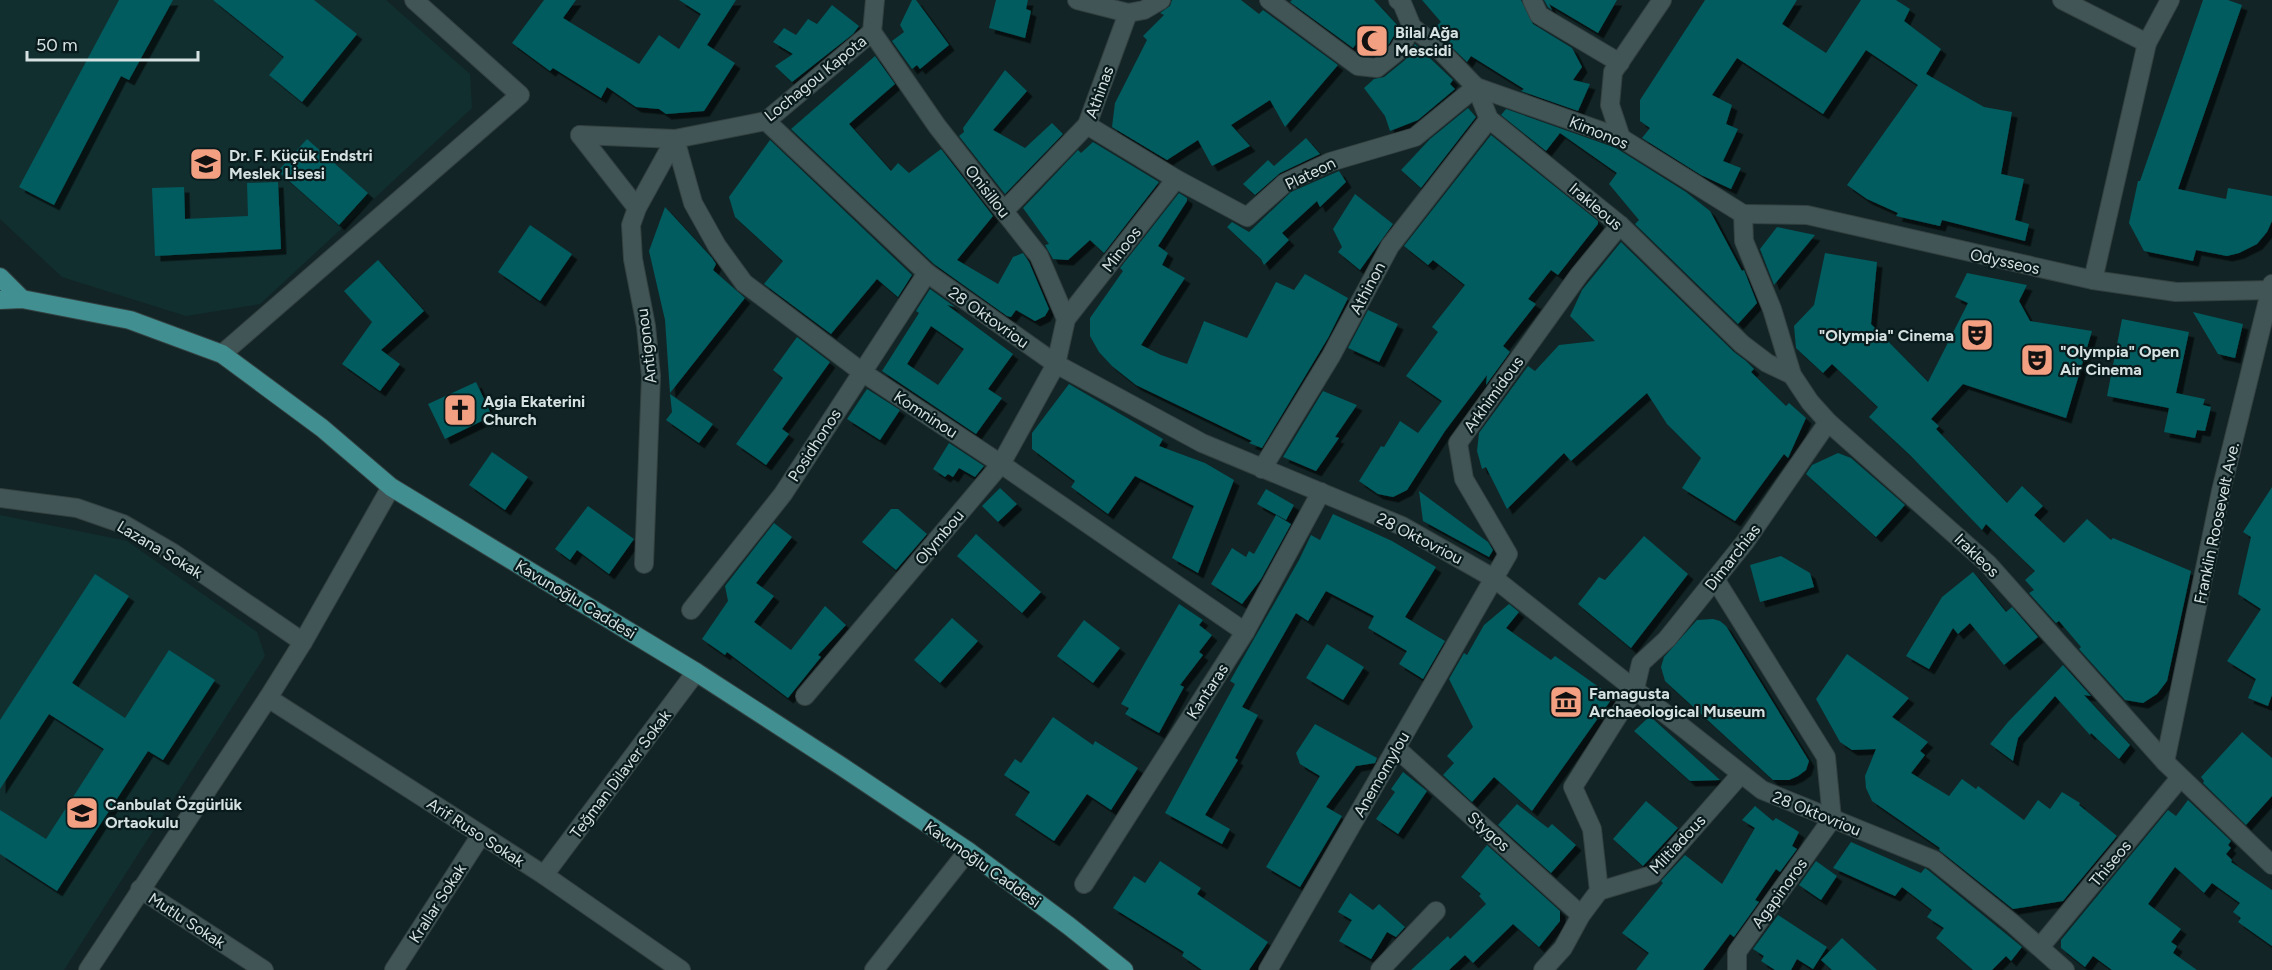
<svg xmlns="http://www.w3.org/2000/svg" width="2272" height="970" font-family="Figtree,sans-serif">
<defs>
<filter id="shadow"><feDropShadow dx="5.5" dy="5.5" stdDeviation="0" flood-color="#0009"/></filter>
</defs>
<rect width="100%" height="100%" fill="#122425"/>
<g fill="#122f30">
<path d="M0,0H386L470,74L472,108L260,304L186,316L62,277L0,219Z"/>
<path d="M0,515L127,541L257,632L265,656L64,970H0Z"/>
</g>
<g fill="#005b5e" fill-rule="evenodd" filter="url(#shadow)">
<path d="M119,0H173L129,80L121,76L54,205L19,187Z"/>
<path d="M213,0H314L357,34L302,102L269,75L284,57Z"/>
<path d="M544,0H576L563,18L639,64L659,35L679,49L701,14L679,0H736L707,45L735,63L704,111L666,114L659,109L636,107L607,87L601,98L553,68L550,71L512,43Z"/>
<path d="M912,0H916L949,45L920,69L917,65L912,69L892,41L904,32L900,25Z"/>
<path d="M996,0H1028L1026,9L1031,11L1025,38L989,28Z"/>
<path d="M1172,0H1241L1259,14L1263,10L1338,65L1285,127L1270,100L1231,125L1250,146L1212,166L1198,140L1167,160L1112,127L1115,103L1147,40L1143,36L1164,15L1160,13L1170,6Z"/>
<path d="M1292,0H1374L1399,27L1389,44L1372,56L1357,43L1353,48L1290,2Z"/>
<path d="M1422,0H1521L1533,24L1572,48L1582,67L1573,80L1590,84L1578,111L1521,91L1524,89L1471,56L1467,62L1433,29L1441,22Z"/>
<path d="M1544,0H1617L1598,33L1549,4L1552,10L1548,7Z"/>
<path d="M1705,0H1797L1782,24L1826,53L1861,0H1896L1910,9L1904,21L1941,49L1926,74L1984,107L2012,112L2001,174L2024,179L2015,220L2029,224L2025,241L1942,220L1940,226L1896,216L1898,213L1867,199L1847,185L1918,85L1866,50L1823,114L1737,58L1712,95L1732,105L1726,124L1738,129L1723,161L1741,168L1731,189L1701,175L1642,138L1650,128L1640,121V100Z"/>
<path d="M2203,0H2228L2242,5L2178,189L2226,199L2228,188L2272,196V221L2267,232L2257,244L2239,253L2227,256L2196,250L2193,261L2144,251L2129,223L2138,181H2140Z"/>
<path d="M832,5L859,26L853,34L792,82L775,66L793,54L773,42L784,28L796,35L808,19L817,24Z"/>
<path d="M1415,44L1453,80L1450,84L1455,89L1418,120L1390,131L1385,116L1364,88L1374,79L1384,77L1405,60Z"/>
<path d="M875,56L895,84L849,124L891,171L898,163L909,173L941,149L993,216L957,260L998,284L1013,257L1023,253L1029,262L1049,309L1045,316L1035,321L1016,310L1011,317L1007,316L934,264L791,129Z"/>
<path d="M1005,70L1027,91L993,130L1025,148L1052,123L1063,134L1005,194L959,136L964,132L963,128Z"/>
<path d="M1468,108L1476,117L1421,188L1401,170L1430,139Z"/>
<path d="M1506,109L1616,148L1686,192L1710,211L1742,271L1744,270L1757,303L1738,324L1635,224L1639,220L1609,184L1617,173L1560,133L1546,151L1501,115Z"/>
<path d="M1491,135L1598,221V224L1558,275L1551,270L1528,299L1536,304L1503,346L1510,352L1486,385L1487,375L1445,431L1407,490L1393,497L1378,494L1359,481L1381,446L1384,447L1400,421L1418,433L1442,401L1406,376L1438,332L1432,327L1465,285L1433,260L1428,265L1404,246Z"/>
<path d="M1306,138L1320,154L1280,173L1255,195L1243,184L1268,160L1274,166Z"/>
<path d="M307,139L368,193L339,225L278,171Z"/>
<path d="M770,140L912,275L898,297L877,279L831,334L764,284L783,261L735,217L729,197Z"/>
<path d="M1093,142L1159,182L1104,253L1090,240L1068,260L1053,259L1045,245L1049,244L1023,208L1078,150L1081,153Z"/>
<path d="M1339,171L1346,182L1320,207L1317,201L1282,233L1289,240L1264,265L1261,259L1227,227L1232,222L1249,232L1291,192Z"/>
<path d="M278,182L281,249L155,256L152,188L184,187L185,219L248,216L247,183Z"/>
<path d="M1179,193L1187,198V201L1158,246L1168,253L1162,265L1185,278L1141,345L1161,355L1187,364L1204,321L1247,338L1276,282L1294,290L1305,274L1348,298L1328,338L1262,448L1249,443L1252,441L1136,385L1112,366L1099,352L1090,336V318L1123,271L1120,268Z"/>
<path d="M1355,194L1393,224L1360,270L1338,252L1342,247L1333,229Z"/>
<path d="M665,207L712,258L716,264L713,270L745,298L670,393L665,320L649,251Z"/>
<path d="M530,225L572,254L540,301L498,272Z"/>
<path d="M1777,227L1815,235L1774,285L1760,249Z"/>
<path d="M1621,242L1734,352L1746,361L1754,369L1751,372L1786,406L1789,403L1806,418L1788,458L1784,454L1735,521L1682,488L1701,458L1667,424L1647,393L1571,461L1564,453L1507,509L1486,467L1482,469L1477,451L1479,433L1528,366L1535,371L1559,345L1595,341L1570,316L1582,290Z"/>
<path d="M1825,253L1877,262L1871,324L1928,382L1968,303L1955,297L1967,273L2027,285L2019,301L2030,321L2092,331L2066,418L1963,384L1931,419L1939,426L1936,429L2007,503L2022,486L2043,506L2034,515L2064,543L2087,519L2111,540L2113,538L2191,571L2167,681L2157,694L2143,703L2125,700L2079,649L2081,647L2059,621L2056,623L2029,593L2034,590L2025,580L2035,571L1986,524L1982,530L1910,455L1869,417L1878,407L1832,364L1823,373L1796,348L1794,326L1814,305Z"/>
<path d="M378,260L424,311L381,350L400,364L380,391L342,364L372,322L344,291Z"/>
<path d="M930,289L955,307L947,305L1013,354L988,389L1002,398L976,434L882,371L919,313L916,311ZM931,326L964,349L938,385L907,364Z"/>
<path d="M1368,310L1398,324L1379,362L1348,348Z"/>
<path d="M2193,312L2243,324L2235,358L2218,354Z"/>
<path d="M2122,319L2189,332L2176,393L2205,399L2203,405L2211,407L2205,431L2197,430L2195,438L2164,432L2169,408L2107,396Z"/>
<path d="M797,337L830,362L782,429L789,434L766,465L736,444L783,378L773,370Z"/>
<path d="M476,382L492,416L445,439L428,404Z"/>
<path d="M1069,384L1163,439L1159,446L1205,463L1234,480L1198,573L1172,558L1194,506L1135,476L1108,514L1071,487L1075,481L1032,449V433Z"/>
<path d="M867,389L900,410L880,440L847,419Z"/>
<path d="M1323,391L1357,405L1335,437L1339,438L1316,471L1283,457Z"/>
<path d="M670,394L713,424L699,443L666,420L672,412Z"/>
<path d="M949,443L984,466L975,477L959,468L953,477L948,474L945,477L933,469Z"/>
<path d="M492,452L528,477L505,510L469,485Z"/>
<path d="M1838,453L1851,458L1905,505L1876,537L1806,474L1812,465Z"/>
<path d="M2272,487V695L2268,706L2248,698L2256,679L2227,661L2261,609L2238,594L2251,537L2243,532Z"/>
<path d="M1000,488L1017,504L998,522L982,506Z"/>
<path d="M1266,489L1294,505L1286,520L1257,504Z"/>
<path d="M1419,491L1488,542L1493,550L1489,557L1423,521Z"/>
<path d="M588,506L634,539L609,574L577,550L570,560L555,549Z"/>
<path d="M891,509H898L927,534L896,570L862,542Z"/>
<path d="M1333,514L1392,541L1436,567L1405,617L1445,641L1423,679L1399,664L1407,651L1368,628L1374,616L1326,591L1308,621L1296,613L1242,707L1258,715L1235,758L1238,760L1205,815L1230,829L1222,844L1165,813L1235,684L1230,681L1299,560L1311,535L1320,540Z"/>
<path d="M1276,515L1291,524L1261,579L1242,604L1211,584L1232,548L1246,557L1249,551L1254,554Z"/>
<path d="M774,523L792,537L756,583L774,596L754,622L791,650L825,606L846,625L818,655L821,657L788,698L727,652L725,655L702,639L728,601L725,586Z"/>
<path d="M976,534L1041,592L1022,613L957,556Z"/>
<path d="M1644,536L1688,574L1631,648L1578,604L1599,577L1605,580Z"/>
<path d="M1781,556L1810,573L1814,587L1760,602L1750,565Z"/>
<path d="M1973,572L2006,612L2012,607L2038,637L2004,665L1970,623L1958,634L1953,628L1929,669L1906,656L1942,597Z"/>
<path d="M95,574L129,596L72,683L125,718L169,650L215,680L163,760L148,751L57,891L0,854V810L46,839L104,749L49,714L0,789V720Z"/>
<path d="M1179,604L1203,620L1199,625L1212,635L1199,652L1203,655L1180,685L1184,687L1159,733L1125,714L1129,708L1121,704Z"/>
<path d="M1509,604L1519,612L1506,628L1551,660L1555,656L1613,697L1532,811L1494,777L1472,802L1443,775L1454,763L1447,756L1473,727L1449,679L1464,653L1467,655L1484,625Z"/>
<path d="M952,618L978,641L940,683L914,660Z"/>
<path d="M1713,619L1720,621L1726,626L1809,761L1806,770L1798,776L1789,780H1773L1665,681L1661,667L1664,657L1697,620Z"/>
<path d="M1084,620L1120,648L1093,683L1057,656Z"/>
<path d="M1327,644L1364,667L1343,700L1306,678Z"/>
<path d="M1847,654L1909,698L1892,717L1928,742L1920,751L1925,755L1911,773L1949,796L1962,779L1976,789L1978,786L2024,820L2038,800L2050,809L2062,792L2080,803L2079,805L2117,836L2063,901L2013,909L1939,850L1940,848L1872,801L1866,788L1865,776L1876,749L1852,750L1840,742L1816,699Z"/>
<path d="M2063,665L2091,696L2084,695L2130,745L2119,759L2091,733L2090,735L2055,696L2018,738L2013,761L1990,744L2008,722Z"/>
<path d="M1650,716L1652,718L1720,780L1690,781L1634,731Z"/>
<path d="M1053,717L1093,745L1095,741L1138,768L1111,810L1087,794L1054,841L1015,815L1030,792L1004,775L1015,759L1021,763Z"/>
<path d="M1315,724L1377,758L1375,763L1356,766L1326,807L1342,816L1300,887L1266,867L1320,776L1300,764L1296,753Z"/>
<path d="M2242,732L2272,758V796L2246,825L2203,783L2204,781L2201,777Z"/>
<path d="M1403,772L1427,791L1398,834L1376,819L1395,792L1391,789Z"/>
<path d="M2188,800L2231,841L2228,845L2231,848L2226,854L2232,860L2231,862L2272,890V946L2238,922L2241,918L2233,912L2240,903L2212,883L2204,893L2175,867L2148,904L2181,929L2171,942L2177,946L2173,953L2197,970H2112L2093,956L2085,967L2061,948V940L2168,810L2176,816Z"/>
<path d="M1646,801L1678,828L1643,866L1613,839Z"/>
<path d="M1517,804L1548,828L1552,824L1576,845L1551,873L1498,825Z"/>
<path d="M1755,806L1773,821L1776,818L1799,832L1792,846L1797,849L1780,872L1776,869L1755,900L1759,902L1734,937L1730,934L1703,970H1636L1649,953L1622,933L1663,883L1661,881L1685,855L1722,884L1755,828L1742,820Z"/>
<path d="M1851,842L1921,873L1925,868L1928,870L2022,947L2011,961L2006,956L1992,970H1973L1936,938L1944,928L1927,917L1932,910L1902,887L1895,896L1833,868Z"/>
<path d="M1487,845L1560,911V921L1539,947L1513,924L1473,963L1465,955L1449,970H1411L1448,936L1450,939L1486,904L1479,896L1481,894L1461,877Z"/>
<path d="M1160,861L1201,888L1197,894L1268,942L1249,970H1202L1182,956L1184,952L1113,908L1134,876L1145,883Z"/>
<path d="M1816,861L1837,876L1821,900L1799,885Z"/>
<path d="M1350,893L1373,910L1379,904L1405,927L1396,937L1387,932L1371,959L1339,941L1352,920L1338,912Z"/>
<path d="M1778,915L1827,947L1813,969L1797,959L1791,970H1775L1761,961L1764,956L1753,949Z"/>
<path d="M1842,938L1877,970H1832L1821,960Z"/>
</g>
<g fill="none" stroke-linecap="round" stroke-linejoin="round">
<defs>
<g id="minor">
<path d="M1077,0L1128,13L1144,10L1161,0"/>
<path d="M1269,0L1358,66L1377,68L1398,51L1412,27"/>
<path d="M1398,0L1402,3L1412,27"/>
<path d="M1532,0L1539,15L1620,63"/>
<path d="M2062,0L2147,43"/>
<path d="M1412,27L1435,45L1476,87L1489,119L1620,225L1742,344L1767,363L1792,375"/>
<path d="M872,32L875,0"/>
<path d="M766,121L927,273L1056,364L1202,443L1402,526L1495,579L1762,790L1934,860L2012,923L2065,970"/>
<path d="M1087,125L1176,179L1247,217L1285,183L1330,162L1415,137L1476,87L1621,138L1743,214"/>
<path d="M580,135L675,139L766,121L872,32"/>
<path d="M580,135L637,208"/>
<path d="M1621,138L1610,105L1613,72L1662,0"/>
<path d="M675,139L693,203L717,246L744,283L862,372L1001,464L1245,632"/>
<path d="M1004,211L1087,125L1128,13"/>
<path d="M1743,214L1744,241L1772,309L1792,375L1810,402L1828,422L1988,564L2165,762L2272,865"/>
<path d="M1743,214L1807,215L2093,280L2176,292L2272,290"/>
<path d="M2093,280L2147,43L2170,0"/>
<path d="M1066,319L1176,179"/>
<path d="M222,354L520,95L414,0"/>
<path d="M1262,469L1331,356L1390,246L1489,119"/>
<path d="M0,498L77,508L123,524L173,553L303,642"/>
<path d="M644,564L651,376L646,326L633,259L631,225L637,208L675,139"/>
<path d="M1715,579L1826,757L1832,819L1737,952V970"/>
<path d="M691,610L783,494L927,273"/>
<path d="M805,696L1001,464L1056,364L1066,319L1039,256L937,126L872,32"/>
<path d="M268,698L544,875L681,970"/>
<path d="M1396,748L1581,915"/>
<path d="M2165,762L2221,491L2272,284"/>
<path d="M544,875L696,672"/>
<path d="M1084,884L1245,632L1321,492"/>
<path d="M140,889L264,970"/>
<path d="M1599,891L1652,875L1741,774"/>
<path d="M2040,947L2180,778"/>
<path d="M88,970L268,698L303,642L391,487"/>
<path d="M394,970L481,835"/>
<path d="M874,970L968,851"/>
<path d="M1268,970L1508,554L1464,479L1458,443L1579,275L1620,225"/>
<path d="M1380,970L1436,911"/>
<path d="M1543,970L1563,948L1581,915L1599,891L1592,829L1573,787L1635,689L1641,663L1667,639L1745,542L1828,422"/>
</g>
<g id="major">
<path d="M0,277L22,299"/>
<path d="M0,300L22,299L130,320L222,354L322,428L391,487L696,672L841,766L968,851L1069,926L1124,970"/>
</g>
</defs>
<use href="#minor" stroke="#334041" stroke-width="20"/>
<use href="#major" stroke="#334041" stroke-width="20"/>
<use href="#minor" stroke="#425556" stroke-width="18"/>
<use href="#major" stroke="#418f91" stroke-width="18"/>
</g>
<defs>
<symbol id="mosque-square" viewBox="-11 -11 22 22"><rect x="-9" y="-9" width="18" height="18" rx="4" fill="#f3a082" stroke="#091b1c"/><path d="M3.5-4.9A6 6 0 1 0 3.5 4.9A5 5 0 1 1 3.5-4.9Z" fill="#111"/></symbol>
<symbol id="school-square" viewBox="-11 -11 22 22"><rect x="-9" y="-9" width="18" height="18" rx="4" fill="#f3a082" stroke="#091b1c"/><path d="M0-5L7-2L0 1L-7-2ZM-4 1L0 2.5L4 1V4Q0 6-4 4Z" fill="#111"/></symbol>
<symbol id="theatre-square" viewBox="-11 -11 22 22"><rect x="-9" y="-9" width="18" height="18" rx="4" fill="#f3a082" stroke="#091b1c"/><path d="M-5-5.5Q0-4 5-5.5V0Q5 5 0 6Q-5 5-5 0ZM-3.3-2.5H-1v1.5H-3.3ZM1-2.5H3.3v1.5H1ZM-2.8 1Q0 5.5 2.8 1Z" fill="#111"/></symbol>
<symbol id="church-square" viewBox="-11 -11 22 22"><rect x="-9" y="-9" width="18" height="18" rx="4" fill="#f3a082" stroke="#091b1c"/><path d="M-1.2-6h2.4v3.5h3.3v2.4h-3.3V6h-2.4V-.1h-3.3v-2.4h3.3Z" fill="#111"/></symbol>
<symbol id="museum-square" viewBox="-11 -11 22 22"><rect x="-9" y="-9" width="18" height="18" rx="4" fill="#f3a082" stroke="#091b1c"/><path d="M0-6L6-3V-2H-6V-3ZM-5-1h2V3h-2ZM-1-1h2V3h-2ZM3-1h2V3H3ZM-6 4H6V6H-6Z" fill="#111"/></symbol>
</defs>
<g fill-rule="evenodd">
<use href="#mosque-square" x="1353" y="22" width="38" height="38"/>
<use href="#school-square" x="187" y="145" width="38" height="38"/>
<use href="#theatre-square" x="1958" y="316" width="38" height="38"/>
<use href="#theatre-square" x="2018" y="341" width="38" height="38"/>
<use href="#church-square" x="441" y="391" width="38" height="38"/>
<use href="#museum-square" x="1547" y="683" width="38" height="38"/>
<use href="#school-square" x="63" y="794" width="38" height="38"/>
</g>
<g text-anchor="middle" stroke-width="4.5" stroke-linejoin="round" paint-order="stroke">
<g font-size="16" font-weight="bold" fill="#d6e1e2" stroke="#091b1c" text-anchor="start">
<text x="1395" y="38">Bilal Ağa<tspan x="1395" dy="18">Mescidi</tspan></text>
<text x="229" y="161">Dr. F. Küçük Endstri<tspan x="229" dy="18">Meslek Lisesi</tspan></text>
<text x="1954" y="341" text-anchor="end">"Olympia" Cinema</text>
<text x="2060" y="357">"Olympia" Open<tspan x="2060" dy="18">Air Cinema</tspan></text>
<text x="483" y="407">Agia Ekaterini<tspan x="483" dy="18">Church</tspan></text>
<text x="1589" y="699">Famagusta<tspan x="1589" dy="18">Archaeological Museum</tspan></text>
<text x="105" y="810">Canbulat Özgürlük<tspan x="105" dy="18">Ortaokulu</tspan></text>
</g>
<g font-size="16" fill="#d6e1e2" stroke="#091b1c">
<text transform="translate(815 78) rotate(-39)" y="6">Lochagou Kapota</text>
<text transform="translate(1099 92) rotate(-70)" y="6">Athinas</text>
<text transform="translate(1599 132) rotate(22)" y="6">Kimonos</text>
<text transform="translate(1310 173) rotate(-26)" y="6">Plateon</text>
<text transform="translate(988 191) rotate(52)" y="6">Onisillou</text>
<text transform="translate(1596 206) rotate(40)" y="6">Irakleous</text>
<text transform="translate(1121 249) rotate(-52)" y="6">Minoos</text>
<text transform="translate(2005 261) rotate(12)" y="6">Odysseos</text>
<text transform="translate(1367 288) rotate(-62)" y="6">Athinon</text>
<text transform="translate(989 317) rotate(35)" y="6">28 Oktovriou</text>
<text transform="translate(646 346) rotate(-97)" y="6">Antigonou</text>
<text transform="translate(1493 394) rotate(-54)" y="6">Arkhimidous</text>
<text transform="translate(926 414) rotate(33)" y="6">Komninou</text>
<text transform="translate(814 445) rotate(-57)" y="6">Posidhonos</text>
<text transform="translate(2216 523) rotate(-78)" y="6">Franklin Roosevelt Ave.</text>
<text transform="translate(939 537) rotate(-50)" y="6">Olymbou</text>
<text transform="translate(1420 538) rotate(27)" y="6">28 Oktovriou</text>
<text transform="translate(160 549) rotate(31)" y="6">Lazana Sokak</text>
<text transform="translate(1977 555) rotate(44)" y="6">Irakleos</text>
<text transform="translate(1732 557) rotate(-52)" y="6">Dimarchias</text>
<text transform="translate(576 599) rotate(31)" y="6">Kavunoğlu Caddesi</text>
<text transform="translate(1207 691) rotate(-57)" y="6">Kantaras</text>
<text transform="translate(620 774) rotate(-53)" y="6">Teğman Dilaver Sokak</text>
<text transform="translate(1381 774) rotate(-60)" y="6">Anemomylou</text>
<text transform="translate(1817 813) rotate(22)" y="6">28 Oktovriou</text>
<text transform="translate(1489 831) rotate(42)" y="6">Stygos</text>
<text transform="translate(476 832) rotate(33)" y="6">Arif Ruso Sokak</text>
<text transform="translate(1677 844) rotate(-47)" y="6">Miltiadous</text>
<text transform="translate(2110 863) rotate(-50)" y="6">Thiseos</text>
<text transform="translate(983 864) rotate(35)" y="6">Kavunoğlu Caddesi</text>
<text transform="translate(1779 893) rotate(-54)" y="6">Agapinoros</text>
<text transform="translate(437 903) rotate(-57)" y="6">Krallar Sokak</text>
<text transform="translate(187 920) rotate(33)" y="6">Mutlu Sokak</text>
</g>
</g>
<path d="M27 51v9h171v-9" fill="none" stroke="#d6e1e2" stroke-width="3"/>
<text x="36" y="51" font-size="18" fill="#d6e1e2" stroke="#091b1c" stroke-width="4.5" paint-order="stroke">50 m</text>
</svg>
